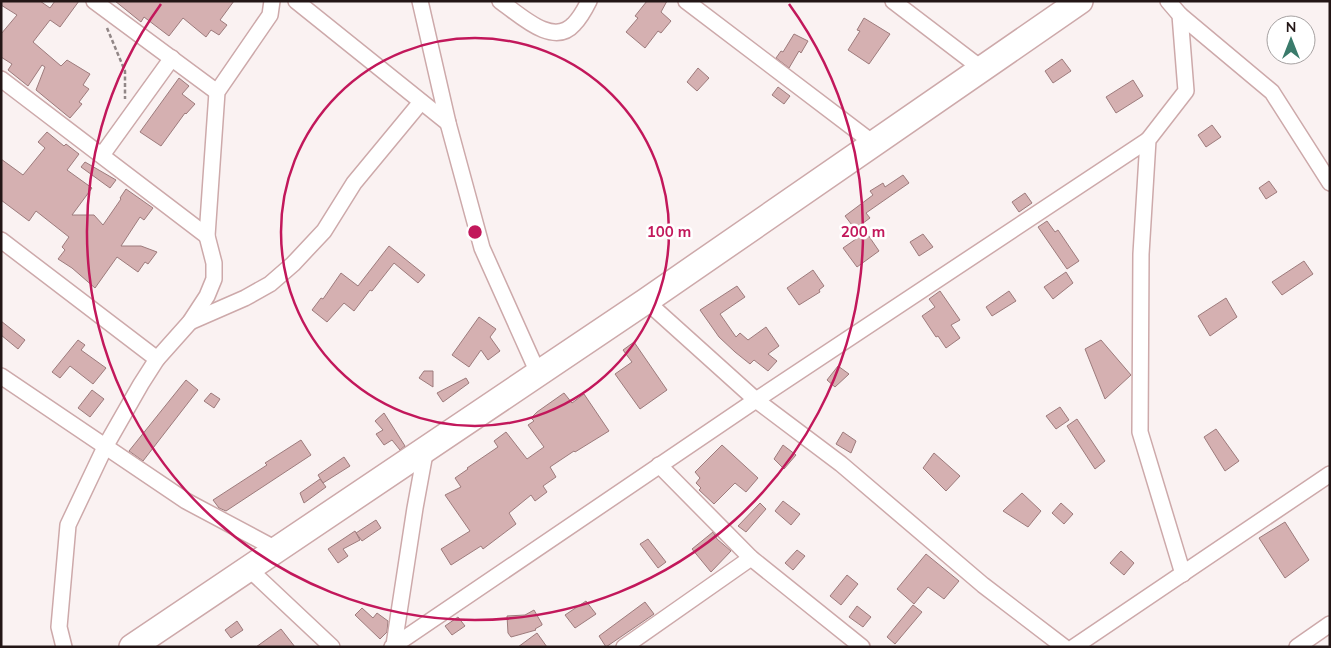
<svg xmlns="http://www.w3.org/2000/svg" width="1331" height="648" font-family="Mulish,sans-serif">
<rect width="100%" height="100%" fill="#faf2f2"/>
<g fill="#d5b0b1" stroke="#9d7b7c">
<path d="M1,1H40L50,8L55,1H79L60,27L50,20L33,42L61,66L67,60L90,74L83,85L89,89L79,102L82,104L70,118L36,90L45,67L42,65L28,86L8,70L12,64L1,57V34L17,15L1,5Z"/>
<path d="M115,1H234L220,20L227,25L219,35L211,30L206,37L183,18L169,36L144,17L141,22Z"/>
<path d="M647,1H667L661,12L671,21L661,33L658,31L645,48L626,32L638,18L635,16Z"/>
<path d="M864,18L890,34L869,64L848,50L860,31L857,30Z"/>
<path d="M794,34L808,41L801,53L799,51L789,68L776,58L781,51L783,52Z"/>
<path d="M1062,59L1071,71L1053,83L1045,71Z"/>
<path d="M698,68L709,78L697,91L687,82Z"/>
<path d="M179,78L189,86L182,94L195,104L186,114L185,113L161,146L140,132Z"/>
<path d="M1133,80L1143,96L1116,113L1106,97Z"/>
<path d="M778,87L790,96L784,104L772,95Z"/>
<path d="M1212,125L1221,137L1206,147L1198,135Z"/>
<path d="M47,132L64,146L66,144L79,154L67,170L92,188L72,215H94L103,225L121,199L120,198L126,189L153,208L144,220L140,217L121,246H141L157,252L148,264L145,262L138,272L117,257L95,288L72,268L58,259L65,250L62,247L69,237L36,211L29,221L1,200V159L23,175L45,148L38,142Z"/>
<path d="M85,162L116,180L110,188L81,167Z"/>
<path d="M903,175L909,183L866,213L870,218L855,229L845,216L873,195L870,191L883,183L885,187Z"/>
<path d="M1269,181L1277,192L1266,199L1259,188Z"/>
<path d="M1025,193L1032,203L1019,212L1012,202Z"/>
<path d="M1047,221L1055,232L1058,230L1079,261L1067,269L1038,227Z"/>
<path d="M866,232L879,251L857,267L843,248Z"/>
<path d="M923,234L933,247L919,256L910,242Z"/>
<path d="M389,246L425,275L418,283L394,263L372,291L370,290L354,311L344,303L327,322L312,310L321,298L323,299L341,273L358,286Z"/>
<path d="M1304,261L1313,274L1282,295L1272,282Z"/>
<path d="M813,270L824,286L819,290L820,292L799,305L787,288Z"/>
<path d="M1066,272L1073,283L1053,299L1044,287Z"/>
<path d="M737,286L745,297L720,314L736,337L740,333L748,340L766,327L779,346L768,354L777,361L768,371L754,360L750,364L735,352L719,337L700,310Z"/>
<path d="M940,291L960,320L951,325L960,338L946,348L938,336L936,337L922,316L935,307L929,299Z"/>
<path d="M1009,291L1016,301L992,316L986,307Z"/>
<path d="M1226,298L1237,317L1210,336L1198,316Z"/>
<path d="M479,317L496,329L490,337L500,351L488,360L481,350L469,367L452,355Z"/>
<path d="M1,321L25,340L18,349L1,335Z"/>
<path d="M78,340L85,345L81,350L106,368L93,384L70,366L60,378L52,372Z"/>
<path d="M1101,340L1131,375L1105,399L1085,349Z"/>
<path d="M634,342L667,390L640,409L615,374L632,362L623,350Z"/>
<path d="M838,366L849,374L835,387L827,380Z"/>
<path d="M424,371H433V387L419,378Z"/>
<path d="M466,378L469,383L443,402L437,393Z"/>
<path d="M186,380L198,390L143,461L129,451Z"/>
<path d="M92,390L104,399L90,417L78,408Z"/>
<path d="M211,393L220,399L214,408L204,401Z"/>
<path d="M564,393L572,403L584,394L609,431L575,452L574,451L550,467L556,477L543,486L547,492L535,501L531,495L509,513L516,524L483,549L481,546L451,565L441,549L470,531L445,495L461,487L455,478L468,469L467,468L498,447L494,441L506,432L527,459L544,447L528,425L534,421L531,418L537,412Z"/>
<path d="M1060,407L1069,420L1056,429L1046,416Z"/>
<path d="M384,413L405,446L400,450L392,440L384,445L376,434L383,430L375,421Z"/>
<path d="M1077,419L1105,461L1095,469L1067,426Z"/>
<path d="M1216,429L1239,461L1225,471L1204,437Z"/>
<path d="M843,432L856,441L851,453L836,444Z"/>
<path d="M301,440L311,455L226,511L219,508L213,500L267,465L265,463Z"/>
<path d="M722,445L758,478L746,492L735,483L714,504L699,490L701,488L696,483L700,478L695,472Z"/>
<path d="M783,445L796,455L784,469L774,459Z"/>
<path d="M934,453L960,476L946,491L923,468Z"/>
<path d="M344,457L350,466L323,483L318,475Z"/>
<path d="M320,479L326,487L304,503L300,493Z"/>
<path d="M1022,493L1041,511L1028,527L1003,511Z"/>
<path d="M783,501L800,514L791,525L775,511Z"/>
<path d="M760,503L766,509L746,532L738,526Z"/>
<path d="M1061,503L1073,514L1064,524L1052,513Z"/>
<path d="M376,520L381,528L362,541L356,533Z"/>
<path d="M1285,522L1309,560L1285,578L1259,538Z"/>
<path d="M355,531L360,540L343,549L348,556L338,563L328,549Z"/>
<path d="M713,532L717,539L731,551L711,572L692,549Z"/>
<path d="M648,539L666,562L658,568L640,544Z"/>
<path d="M797,550L805,556L793,570L785,563Z"/>
<path d="M1121,551L1134,563L1124,575L1110,563Z"/>
<path d="M926,554L959,581L944,599L928,587L914,604L897,589Z"/>
<path d="M847,575L858,584L841,605L830,596Z"/>
<path d="M586,601L596,614L575,628L565,615Z"/>
<path d="M645,602L654,614L606,647L599,636Z"/>
<path d="M913,605L922,612L895,644L887,637Z"/>
<path d="M857,606L871,617L863,627L849,617Z"/>
<path d="M362,608L373,618L377,613L388,621L387,632L380,639L355,615Z"/>
<path d="M534,610L542,624V625L535,629L536,630L511,637L508,633L507,616L525,615Z"/>
<path d="M458,617L465,626L452,635L445,626Z"/>
<path d="M237,621L243,630L231,638L225,630Z"/>
<path d="M281,629L295,647H256Z"/>
<path d="M537,633L547,647H518Z"/>
</g>
<g fill="none" stroke-linecap="round" stroke-linejoin="round">
<defs>
<g id="minor">
<path d="M94,1L217,92"/>
<path d="M296,1L448,123"/>
<path d="M420,1L448,123L482,248L538,373"/>
<path d="M500,1C519,14 553,48 574,24C580,18 585,9 589,1"/>
<path d="M686,1L873,143"/>
<path d="M893,1L982,69"/>
<path d="M1168,1L1180,15L1186,91L1148,140L1141,254L1140,432L1183,574"/>
<path d="M1180,15L1272,92L1330,183"/>
<path d="M1,79L207,236"/>
<path d="M102,155L172,58"/>
<path d="M1,240L157,359"/>
<path d="M646,301L756,400L841,464L983,585L1064,647"/>
<path d="M190,322L245,298L270,284L293,264L324,231L354,183L421,102"/>
<path d="M1,376L186,501L278,550"/>
<path d="M659,465L751,558L862,647"/>
<path d="M249,569L332,647"/>
<path d="M394,645L415,508L426,448"/>
<path d="M64,647L59,627L68,525L105,447L141,384L157,359L190,322L207,296L214,279V263L207,236L217,92L270,15L272,1"/>
<path d="M392,647L756,400L1148,140"/>
<path d="M624,647L751,558"/>
<path d="M1074,647L1330,474"/>
<path d="M1297,647L1330,624"/>
</g>
<path id="primary" d="M132,647L646,301L1080,1"/>
</defs>
<use href="#minor" stroke="#cda9aa" stroke-width="18"/>
<use href="#primary" stroke="#cda9aa" stroke-width="28"/>
<path stroke="#918686" stroke-width="2.5" stroke-dasharray="4 2.5" stroke-linecap="butt" d="M107,28L125,71V99"/>
<use href="#minor" stroke="#fff" stroke-width="15"/>
<use href="#primary" stroke="#fff" stroke-width="25"/>
</g>
<g fill="none" stroke="#c2185b" stroke-width="2.5">
<circle cx="475" cy="232" r="194"/>
<path d="M789 4A388 388 0 1 1 161 4"/>
</g>
<circle cx="475" cy="232" r="8" fill="#c2185b" stroke="#fff" stroke-width="2.5"/>
<g font-size="15" text-anchor="middle" font-weight="bold" fill="#c2185b" stroke="#fff" stroke-width="5" stroke-linejoin="round" paint-order="stroke">
<text x="669" y="237">100 m</text>
<text x="863" y="237">200 m</text>
</g>
<rect width="1331" height="648" fill="none" stroke="#231616" stroke-width="5"/>
<g transform="translate(1291 40)"><circle r="24" fill="#ffffff" stroke="#a7a2a2"/>
<path d="M0-4L9 19L0 12L-9 19Z" fill="#3a7b6b"/>
<text y="-8" font-size="14" font-weight="bold" text-anchor="middle" fill="#231616">N</text>
</g>
</svg>
